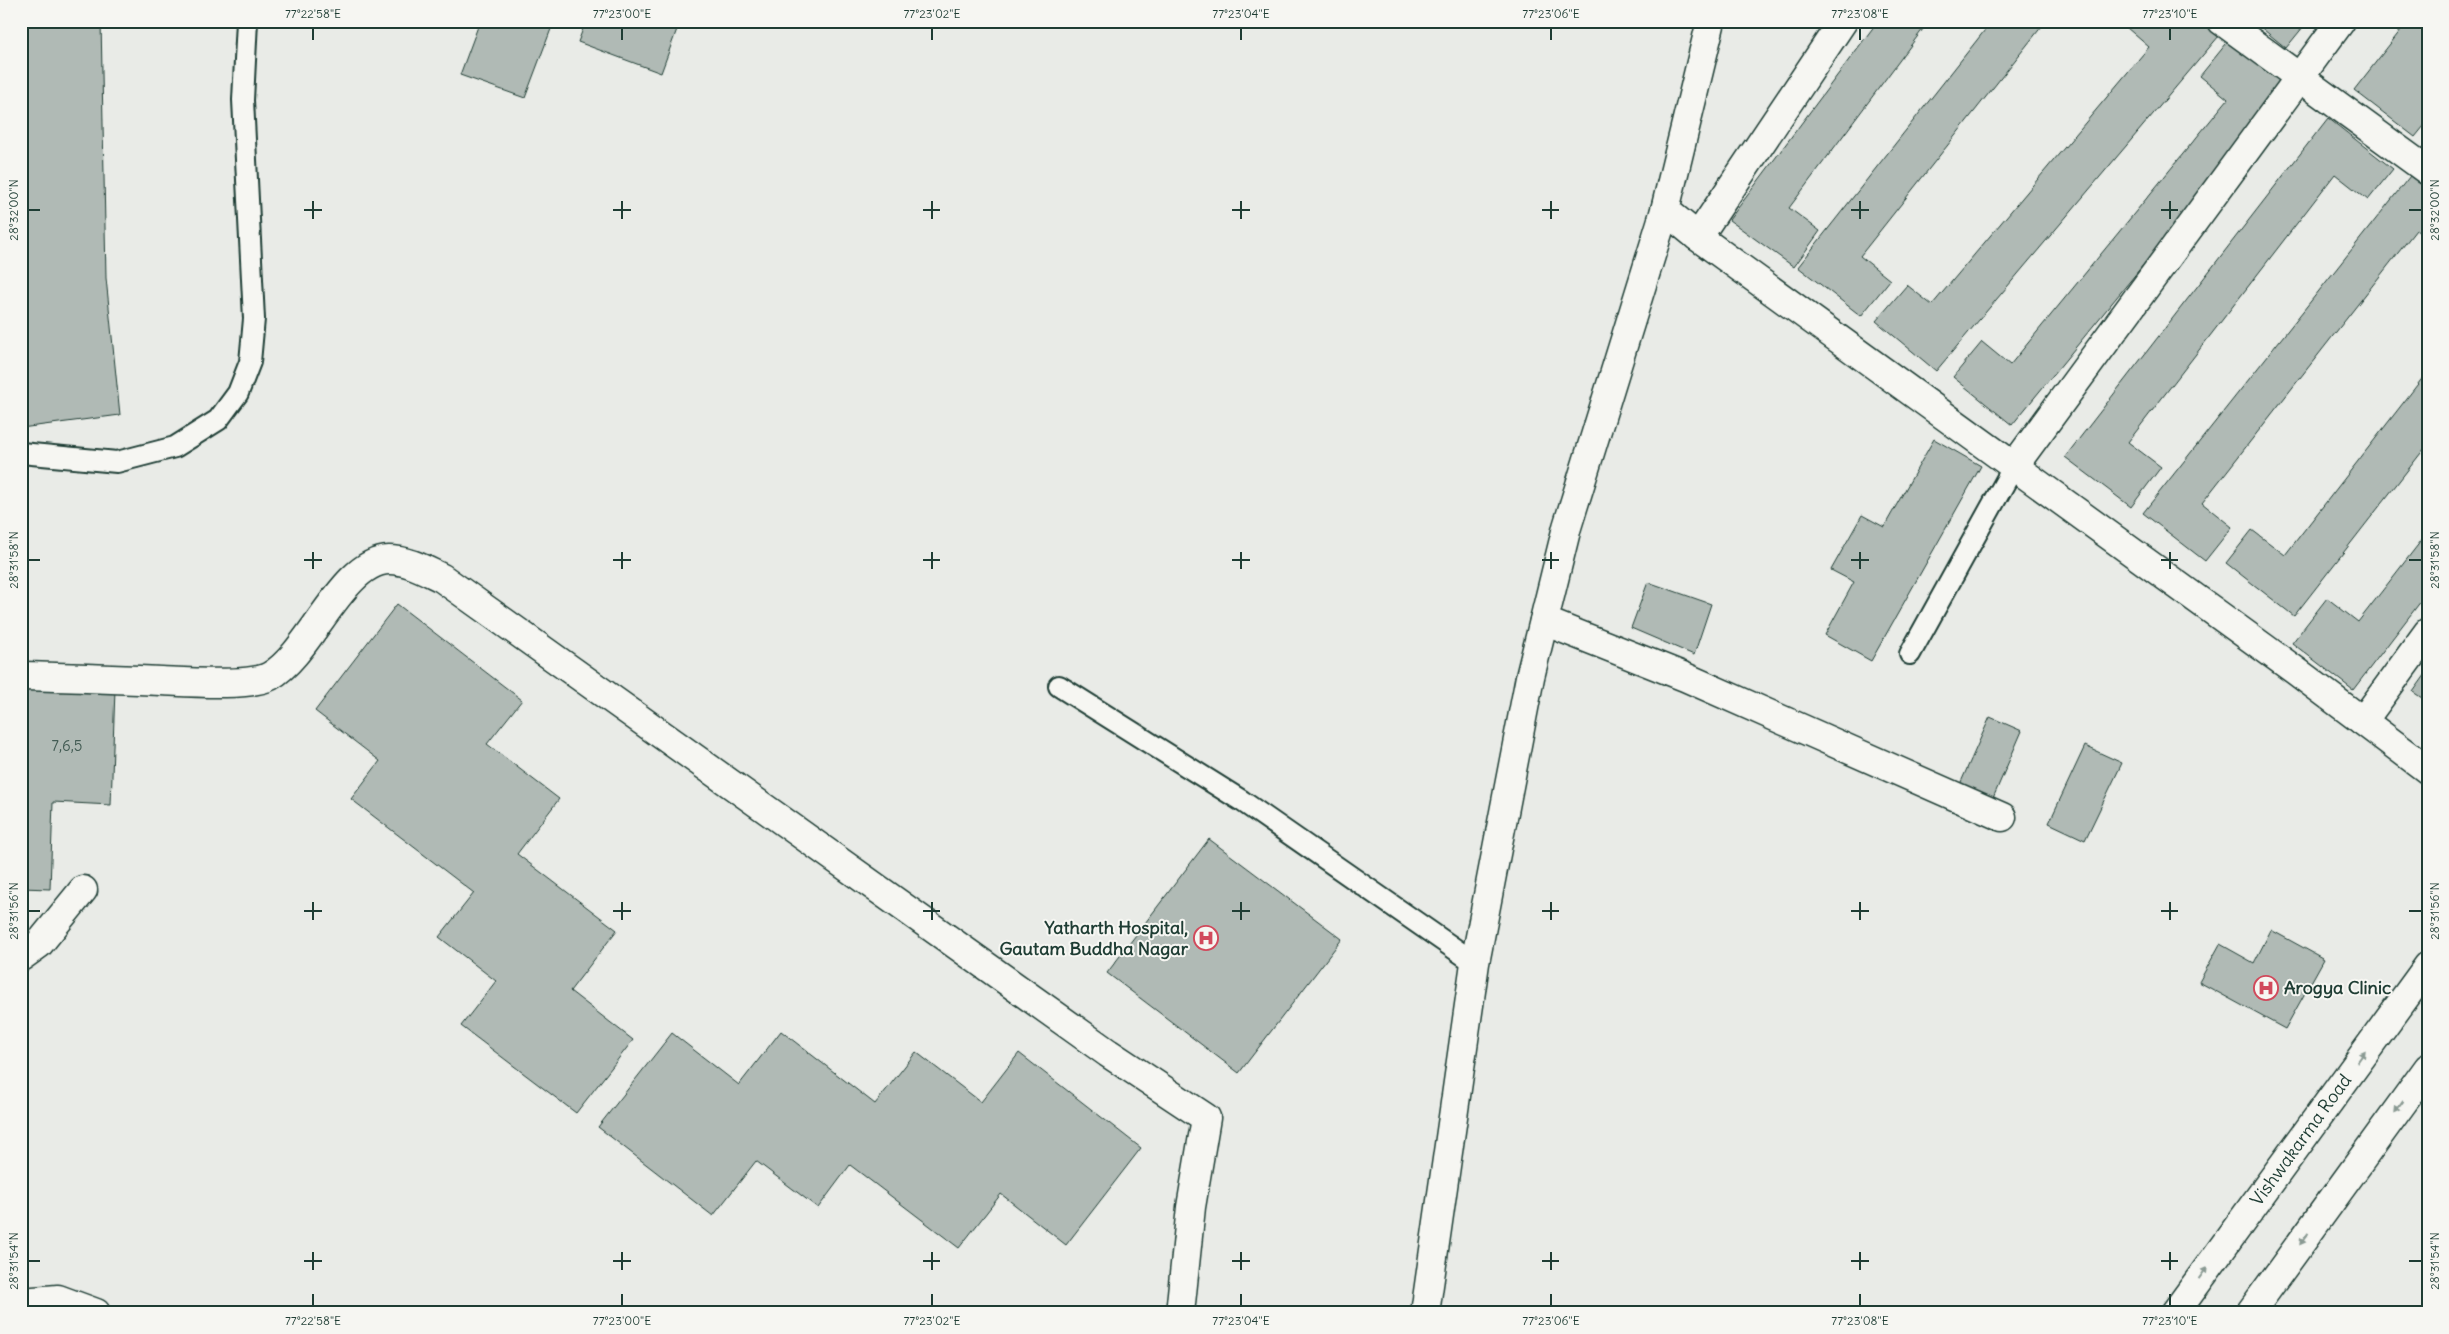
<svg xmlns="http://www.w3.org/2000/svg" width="2449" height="1334" font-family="Delius,sans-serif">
<rect width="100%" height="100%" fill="#e9ebe7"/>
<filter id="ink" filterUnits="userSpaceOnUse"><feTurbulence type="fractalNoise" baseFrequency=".02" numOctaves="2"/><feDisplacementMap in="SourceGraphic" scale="10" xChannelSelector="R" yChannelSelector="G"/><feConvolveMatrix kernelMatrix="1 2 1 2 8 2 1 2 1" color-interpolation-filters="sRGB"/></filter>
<g filter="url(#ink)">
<g fill="#b0bab5" stroke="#1f3d34">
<path d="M21,21H101L106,278L120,415L21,428Z"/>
<path d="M480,21H554L525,98L460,75Z"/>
<path d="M586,21H680L661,73L578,42Z"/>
<path d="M1878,21H1929L1789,208L1820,231L1794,267L1729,220Z"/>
<path d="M1992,21H2046L1860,256L1890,280L1861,316L1798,267Z"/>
<path d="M2201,21L2219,36L1936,371L1876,321L1907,285L1932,305L2149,47L2119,21Z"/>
<path d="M2253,21H2308L2286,48Z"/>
<path d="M2408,21H2428V69L2423,75L2428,79V121L2415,137L2354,90Z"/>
<path d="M2230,39L2289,87L2012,425L1953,377L1982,342L2010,365L2228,99L2200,76Z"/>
<path d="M2328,118L2393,169L2368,200L2335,174L2128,442L2161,467L2131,507L2065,457Z"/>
<path d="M2410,176L2428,190V239L2416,230L2202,503L2232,527L2205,561L2143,513Z"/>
<path d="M2428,371V444L2294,616L2226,563L2252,530L2285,555Z"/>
<path d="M1934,439L1981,466L1871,661L1825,635L1854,582L1831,570L1862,515L1884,527Z"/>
<path d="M2428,532V592L2353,690L2292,643L2327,598L2358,622Z"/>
<path d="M1648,582L1711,604L1694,655L1631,628Z"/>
<path d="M397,604L522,700L487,744L559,799L517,854L617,930L570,991L633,1040L576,1113L461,1026L496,981L439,937L474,893L351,799L380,761L315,711Z"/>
<path d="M2428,671V702L2413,692Z"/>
<path d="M21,686L115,689L111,805L53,802L50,889L21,888Z"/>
<path d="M1990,717L2022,731L1990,805L1957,791Z"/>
<path d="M2085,746L2122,763L2085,840L2049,823Z"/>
<path d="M1209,839L1342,939L1239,1073L1107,973Z"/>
<path d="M2271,930L2324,959L2285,1029L2199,982L2220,944L2254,963Z"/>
<path d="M781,1031L875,1104L916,1052L981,1102L1019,1053L1141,1148L1066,1245L1001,1194L959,1248L850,1165L818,1208L756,1161L713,1216L598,1127L672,1033L739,1085Z"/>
</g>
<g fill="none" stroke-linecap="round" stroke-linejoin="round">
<defs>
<g id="service">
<path d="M21,453L117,462L175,447L218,420L238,393L250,362L254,319L243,100L247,21"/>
<path d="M1910,654L2014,466"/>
<path d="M1059,686L1242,801L1475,963"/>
</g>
<g id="minor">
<path d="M2222,21L2428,171"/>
<path d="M1665,210L1698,237L2296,671L2428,770"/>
<path d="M1698,237L1843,21"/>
<path d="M2014,466L2341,21"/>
<path d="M1544,621L1685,677L2002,817"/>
<path d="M21,676C68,677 115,679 161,681C185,682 250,687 270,676C311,653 342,561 389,560C408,560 425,570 442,578L1108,1053L1206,1118L1191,1207L1180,1313"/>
<path d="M2363,721L2428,632"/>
<path d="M21,957L39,944L83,890"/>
<path d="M21,1302L58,1299L96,1313"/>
<path d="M1425,1313L1475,963L1530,677L1567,527L1665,210L1711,21"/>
</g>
<g id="secondary">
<path d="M2175,1313L2428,966"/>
<path d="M2250,1313L2428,1068"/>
</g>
</defs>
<use href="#service" stroke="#1f3d34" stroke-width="24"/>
<use href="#minor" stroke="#1f3d34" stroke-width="31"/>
<use href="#secondary" stroke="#1f3d34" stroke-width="31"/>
<use href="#service" stroke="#f6f6f2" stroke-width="20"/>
<use href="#minor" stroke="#f6f6f2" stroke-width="28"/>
<use href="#secondary" stroke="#f6f6f2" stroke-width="28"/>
</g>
<defs><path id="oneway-solid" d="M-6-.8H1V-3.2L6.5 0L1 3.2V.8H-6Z" transform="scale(1.25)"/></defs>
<g fill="#8a9a93">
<use href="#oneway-solid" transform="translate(2361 1057) rotate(-54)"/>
<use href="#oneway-solid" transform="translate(2399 1107) rotate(126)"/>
<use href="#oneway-solid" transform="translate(2304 1239) rotate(126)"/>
<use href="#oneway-solid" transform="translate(2203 1273) rotate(-54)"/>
</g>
</g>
<path fill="none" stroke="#1f3d34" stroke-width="2" d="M313,28V40M622,28V40M932,28V40M1241,28V40M1551,28V40M1860,28V40M2170,28V40M313,201V219M622,201V219M932,201V219M1241,201V219M1551,201V219M1860,201V219M2170,201V219M28,210H40M304,210H322M613,210H631M923,210H940M1232,210H1250M1542,210H1559M1851,210H1869M2161,210H2178M2409,210H2422M313,552V569M622,552V569M932,552V569M1241,552V569M1551,552V569M1860,552V569M2170,552V569M28,560H40M304,560H322M613,560H631M923,560H940M1232,560H1250M1542,560H1559M1851,560H1869M2161,560H2178M2409,560H2422M313,902V920M622,902V920M932,902V920M1241,902V920M1551,902V920M1860,902V920M2170,902V920M28,911H40M304,911H322M613,911H631M923,911H940M1232,911H1250M1542,911H1559M1851,911H1869M2161,911H2178M2409,911H2422M313,1252V1270M622,1252V1270M932,1252V1270M1241,1252V1270M1551,1252V1270M1860,1252V1270M2170,1252V1270M28,1261H40M304,1261H322M613,1261H631M923,1261H940M1232,1261H1250M1542,1261H1559M1851,1261H1869M2161,1261H2178M2409,1261H2422M313,1294V1306M622,1294V1306M932,1294V1306M1241,1294V1306M1551,1294V1306M1860,1294V1306M2170,1294V1306"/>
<defs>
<symbol id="hospital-ring" viewBox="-11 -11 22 22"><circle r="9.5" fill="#f6f6f2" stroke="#d1495b" stroke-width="1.5"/><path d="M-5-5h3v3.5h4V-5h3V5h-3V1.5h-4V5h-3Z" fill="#d1495b"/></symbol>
</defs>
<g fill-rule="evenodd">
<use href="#hospital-ring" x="1192" y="924" width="28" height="28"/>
<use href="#hospital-ring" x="2252" y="974" width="28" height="28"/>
</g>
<g text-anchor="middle" stroke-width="4" stroke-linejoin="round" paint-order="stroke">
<g font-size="15" fill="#435c54">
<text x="67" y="751">7,6,5</text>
</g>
<g font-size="18" font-weight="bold" fill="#1f3d34" stroke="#f6f6f2" text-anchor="end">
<text x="1188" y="934">Yatharth Hospital,<tspan x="1188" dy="21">Gautam Buddha Nagar</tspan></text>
<text x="2284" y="994" text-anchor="start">Arogya Clinic</text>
</g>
<g font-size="18" fill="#1f3d34" stroke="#f6f6f2">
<text transform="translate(2301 1140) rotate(-54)" y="6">Vishwakarma Road</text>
</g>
</g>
<rect width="2449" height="1334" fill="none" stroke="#f6f6f2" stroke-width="55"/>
<rect x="28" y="28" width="2394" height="1278" fill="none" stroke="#1f3d34" stroke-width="2"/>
<g font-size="12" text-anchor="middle" fill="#1f3d34">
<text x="313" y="18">77°22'58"E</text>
<text x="622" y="18">77°23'00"E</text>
<text x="932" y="18">77°23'02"E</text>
<text x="1241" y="18">77°23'04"E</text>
<text x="1551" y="18">77°23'06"E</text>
<text x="1860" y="18">77°23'08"E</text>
<text x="2170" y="18">77°23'10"E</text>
<text transform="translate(14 210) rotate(-90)" y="4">28°32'00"N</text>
<text transform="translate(2435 210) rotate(-90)" y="4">28°32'00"N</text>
<text transform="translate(14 560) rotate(-90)" y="4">28°31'58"N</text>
<text transform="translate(2435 560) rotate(-90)" y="4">28°31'58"N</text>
<text transform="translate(14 911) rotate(-90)" y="4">28°31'56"N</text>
<text transform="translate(2435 911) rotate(-90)" y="4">28°31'56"N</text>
<text transform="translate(14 1261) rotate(-90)" y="4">28°31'54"N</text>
<text transform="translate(2435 1261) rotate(-90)" y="4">28°31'54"N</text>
<text x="313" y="1325">77°22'58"E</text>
<text x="622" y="1325">77°23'00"E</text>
<text x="932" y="1325">77°23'02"E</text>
<text x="1241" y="1325">77°23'04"E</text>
<text x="1551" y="1325">77°23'06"E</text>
<text x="1860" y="1325">77°23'08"E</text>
<text x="2170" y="1325">77°23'10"E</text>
</g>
</svg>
